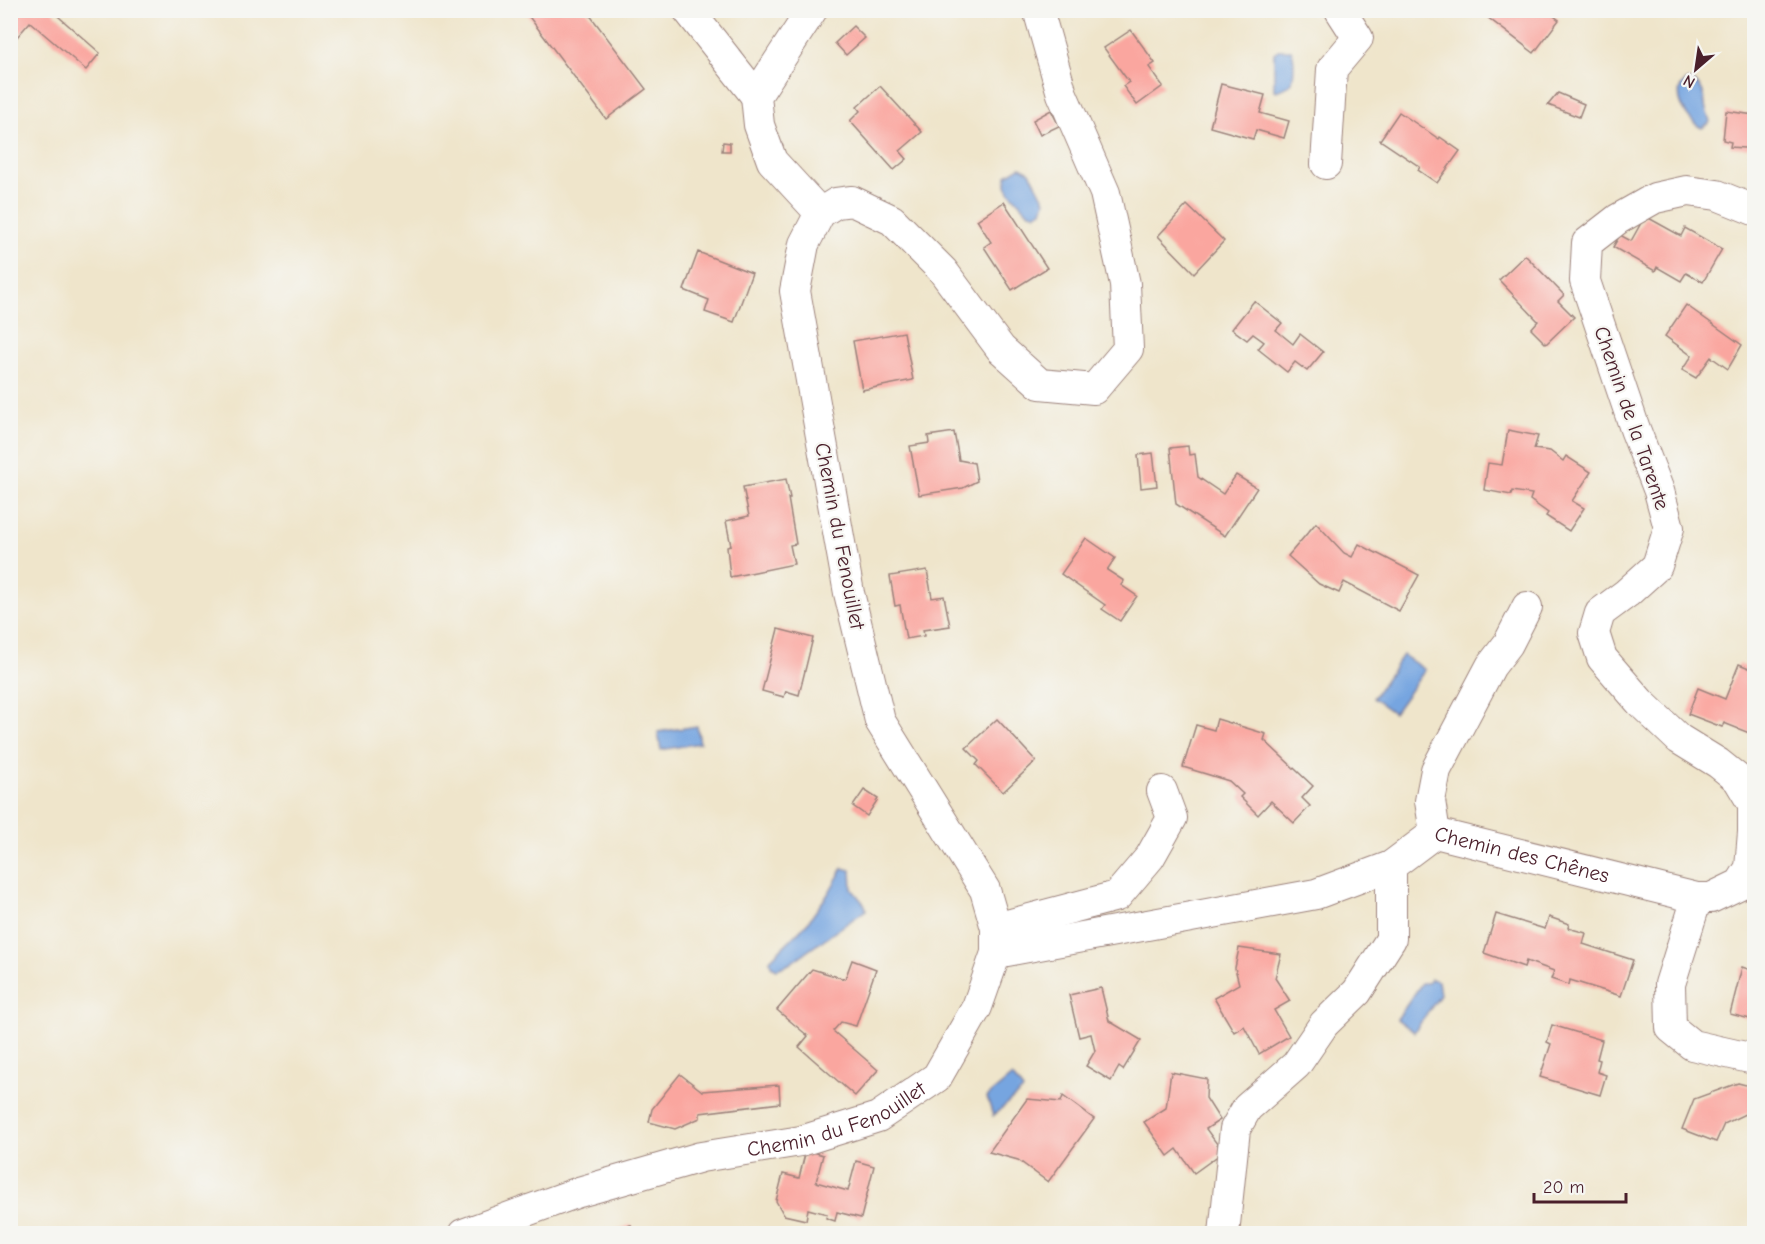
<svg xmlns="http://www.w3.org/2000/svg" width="1765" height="1244" font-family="'Comic Neue',sans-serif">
<rect width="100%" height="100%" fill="#f6f6f2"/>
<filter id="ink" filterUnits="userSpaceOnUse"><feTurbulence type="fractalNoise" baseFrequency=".0167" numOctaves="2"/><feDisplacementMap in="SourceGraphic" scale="12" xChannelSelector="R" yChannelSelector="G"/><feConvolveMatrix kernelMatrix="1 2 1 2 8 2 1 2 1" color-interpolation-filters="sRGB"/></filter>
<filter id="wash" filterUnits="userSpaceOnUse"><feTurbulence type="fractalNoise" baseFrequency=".008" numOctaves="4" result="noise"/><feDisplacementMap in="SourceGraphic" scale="24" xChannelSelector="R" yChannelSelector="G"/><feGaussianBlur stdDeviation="1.35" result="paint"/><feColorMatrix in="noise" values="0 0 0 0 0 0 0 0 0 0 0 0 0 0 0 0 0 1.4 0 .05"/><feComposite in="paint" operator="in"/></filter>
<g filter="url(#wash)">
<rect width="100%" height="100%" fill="#efe5cb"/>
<g fill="#76a5e0" stroke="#606286" stroke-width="1.5">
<path d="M1278,50H1291C1295,56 1295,78 1290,84C1287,88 1281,89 1276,91L1274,90V53Z"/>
<path d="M1689,80C1710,90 1701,97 1707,113C1708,116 1710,119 1710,122L1702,128C1687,122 1667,88 1689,80Z"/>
<path d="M1020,167L1030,172L1045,201L1042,211L1036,214L1029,213L1009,191L1006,185L1007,175Z"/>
<path d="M1403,655L1425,670L1394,713L1373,698Z"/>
<path d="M697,726L700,743L661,750L658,732Z"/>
<path d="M843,868L851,870L852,889L865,905L866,910L789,964L777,969L771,966L770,960L808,922L828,894Z"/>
<path d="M1431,979L1438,981L1440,995L1414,1032L1397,1019L1422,983H1428Z"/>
<path d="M1012,1076L1023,1090L993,1116L987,1097Z"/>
</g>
<g id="blocks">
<g fill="#faa69f">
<path d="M15,10H51L100,53L86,70L30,22L17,37L10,31V16Z"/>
<path d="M524,10H586L646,89L606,119Z"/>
<path d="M1478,10H1546L1559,20L1534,53Z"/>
<path d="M853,26L865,38L846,55L835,43Z"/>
<path d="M1131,30L1155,63L1149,67L1163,86L1137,105L1123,86L1129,82L1104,48Z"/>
<path d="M1221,84L1265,95L1260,113L1289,121L1284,138L1256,130L1253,139L1210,127Z"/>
<path d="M880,86L922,132L900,151L907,159L894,170L850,121L860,111L857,107Z"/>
<path d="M1558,93L1584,104L1579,117L1548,105Z"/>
<path d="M1051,110L1059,126L1040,135L1033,120Z"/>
<path d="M1726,111L1754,115V142L1751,141L1749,147L1744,148L1730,147L1731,142L1723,140Z"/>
<path d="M1399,112L1439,139L1440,137L1460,151L1437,183L1418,170L1420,167L1380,140Z"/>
<path d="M723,142L730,143V151H722Z"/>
<path d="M1004,202L1047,268L1012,290L984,247L991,242L977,220Z"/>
<path d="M1187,205L1224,241L1194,273L1158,236Z"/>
<path d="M1645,216L1681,236L1685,228L1722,249L1703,282L1686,273L1681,281L1657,267L1655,271L1613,247L1620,235L1631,241Z"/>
<path d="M698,252L752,273L734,322L705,312L709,300L684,290Z"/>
<path d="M1525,255L1564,295L1558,301L1574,317L1546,344L1531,329L1538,321L1499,280Z"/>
<path d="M1254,301L1282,323L1276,330L1293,344L1300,334L1323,352L1307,371L1295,362L1287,372L1258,349L1264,342L1253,334L1247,340L1232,329Z"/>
<path d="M1686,305L1742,345L1728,369L1711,357L1696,378L1682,370L1692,356L1665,336Z"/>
<path d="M904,332L913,380L862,390L853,341Z"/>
<path d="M1508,430L1538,436L1534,449L1550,451L1563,461L1566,456L1591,472L1572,501L1584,508L1569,531L1546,516L1548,513L1530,500L1532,494L1512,491L1511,495L1484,490L1488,463L1502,465Z"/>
<path d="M954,432L959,460L974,463L977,481L963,488L919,495L910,446L929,443L928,436Z"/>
<path d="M1188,446L1189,455L1195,454L1198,477L1223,494L1236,475L1257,488L1225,536L1176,504L1170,448Z"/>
<path d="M1153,453L1157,486L1141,488L1138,455Z"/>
<path d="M786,479L790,498H788L796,544L790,545L794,564L730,577L727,547L731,546L726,521L749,516L743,487Z"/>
<path d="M1316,523L1344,553L1352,557L1359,544L1419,575L1399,611L1344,582L1339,593L1319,584L1288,556Z"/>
<path d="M1086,538L1115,558L1107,570L1124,581L1121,585L1137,596L1120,621L1102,609L1105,605L1061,574Z"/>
<path d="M927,570L932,598L944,596L950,626L923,630L924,636L906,639L900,605L895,606L890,576Z"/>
<path d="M778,629L813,638L799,695L786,691L784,697L762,691Z"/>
<path d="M1739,664L1754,670V735L1724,723L1722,727L1688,714L1698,688L1725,699Z"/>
<path d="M997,719L1036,761L1003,792L976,765L979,761L966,748Z"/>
<path d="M1217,719L1266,734L1264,740L1313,786L1302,798L1310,806L1294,823L1271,801L1258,815L1240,797L1243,794L1229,781L1183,767L1196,725L1214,730Z"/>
<path d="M864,790L878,799L867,816L853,806Z"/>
<path d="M1496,914L1545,929L1549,917L1569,924L1568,928L1586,933L1583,944L1633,960L1621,996L1570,980L1569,985L1551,979L1554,971L1526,961L1524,967L1484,953Z"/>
<path d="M1239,948L1281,954L1275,978L1290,1001L1274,1010L1289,1036L1259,1054L1244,1026L1234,1032L1214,998L1239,984L1235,968Z"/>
<path d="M852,960L876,969L856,1026L841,1022L833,1031L878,1070L855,1096L799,1047L808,1036L777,1010L812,969L845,979Z"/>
<path d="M1742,967L1754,971V1020L1730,1014Z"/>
<path d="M1101,988L1109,1021L1141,1040L1123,1070L1119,1067L1111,1081L1086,1066L1095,1051L1091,1034L1079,1037L1069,995Z"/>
<path d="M1552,1025L1602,1040L1597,1059L1600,1060L1597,1072L1606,1075L1600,1095L1540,1077L1551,1044L1547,1042Z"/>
<path d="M1171,1072L1207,1079L1206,1098L1220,1120L1206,1129L1223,1152L1194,1173L1177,1149L1168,1156L1144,1122L1166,1108Z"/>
<path d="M680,1074L702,1091L779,1085L780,1103L700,1113V1118L675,1129L649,1122L652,1109Z"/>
<path d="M1738,1083L1754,1087V1113L1749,1112L1724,1124L1716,1142L1682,1129L1694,1099Z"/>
<path d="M1063,1096L1094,1119L1048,1182L1018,1160L989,1152L1027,1099L1061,1102Z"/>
<path d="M806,1150L823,1155L816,1182L848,1191L856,1161L874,1166L861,1218L837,1212L835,1221L826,1218L827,1214L808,1209L806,1220L784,1215L776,1201L783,1174L799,1178Z"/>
<path d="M631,1225L636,1233H605Z"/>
</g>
</g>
</g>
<g filter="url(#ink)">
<use href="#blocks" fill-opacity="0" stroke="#9c827b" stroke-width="1.5"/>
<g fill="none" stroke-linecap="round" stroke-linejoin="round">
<defs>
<g id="minor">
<path d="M688,10L756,96"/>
<path d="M812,10L756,96L759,125L772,161L820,213"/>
<path d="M1326,164L1332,69L1358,38L1340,10"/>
<path d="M1435,833L1430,801L1436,770L1491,666L1508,644L1527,607"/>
<path d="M1697,898H1711L1740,884L1750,868L1753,832V804L1738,779L1718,763L1679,739L1640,702L1602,658L1594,633L1600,613L1627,593L1657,566L1669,528L1659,491L1635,429L1585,281L1587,243L1618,219L1655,198L1687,191L1717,195L1754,210"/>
<path d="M996,928L1117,896L1150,857L1172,818L1162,791"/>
<path id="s1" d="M996,953L1316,894L1391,866L1435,833L1697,898L1670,984L1671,1028L1692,1045L1754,1059"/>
<path id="s2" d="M463,1234L579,1192L701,1157L801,1141L878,1117L937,1077L977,1007L996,953V928L985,890L880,721L849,593L795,291L804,244L820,213L836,203L852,201L892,220L943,271L1001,349L1040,384L1094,389L1128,349L1125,284L1105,193L1062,94L1039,13L1040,10"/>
<path d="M1224,1234L1235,1129L1247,1108L1296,1065L1324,1024L1357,992L1391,939V866"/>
</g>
</defs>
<use href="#minor" stroke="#9c827b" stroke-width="32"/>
<use href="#minor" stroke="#fff" stroke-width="30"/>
</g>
</g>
<g text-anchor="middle" stroke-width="4.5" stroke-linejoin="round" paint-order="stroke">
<g font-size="21" fill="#4a1f2b" stroke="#f6f6f2">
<text transform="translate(1632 418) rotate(71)" y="7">Chemin de la Tarente</text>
<text transform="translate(840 536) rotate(79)" y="7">Chemin du Fenouillet</text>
<text dy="7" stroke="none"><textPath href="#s1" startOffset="550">Chemin des Chênes</textPath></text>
<text dy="7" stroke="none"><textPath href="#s2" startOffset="392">Chemin du Fenouillet</textPath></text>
</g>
</g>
<rect width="1765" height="1244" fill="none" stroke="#f6f6f2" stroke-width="36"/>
<g transform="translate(1696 69) rotate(209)" stroke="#f6f6f2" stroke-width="4.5" paint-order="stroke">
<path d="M0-4.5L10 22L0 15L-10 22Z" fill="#4a1f2b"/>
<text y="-9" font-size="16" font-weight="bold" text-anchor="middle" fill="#4a1f2b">N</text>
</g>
<path d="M1534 1193v9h92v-9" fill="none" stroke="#4a1f2b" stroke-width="3"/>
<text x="1543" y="1193" font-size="18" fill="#4a1f2b" stroke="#f6f6f2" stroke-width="4.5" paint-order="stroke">20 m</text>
</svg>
